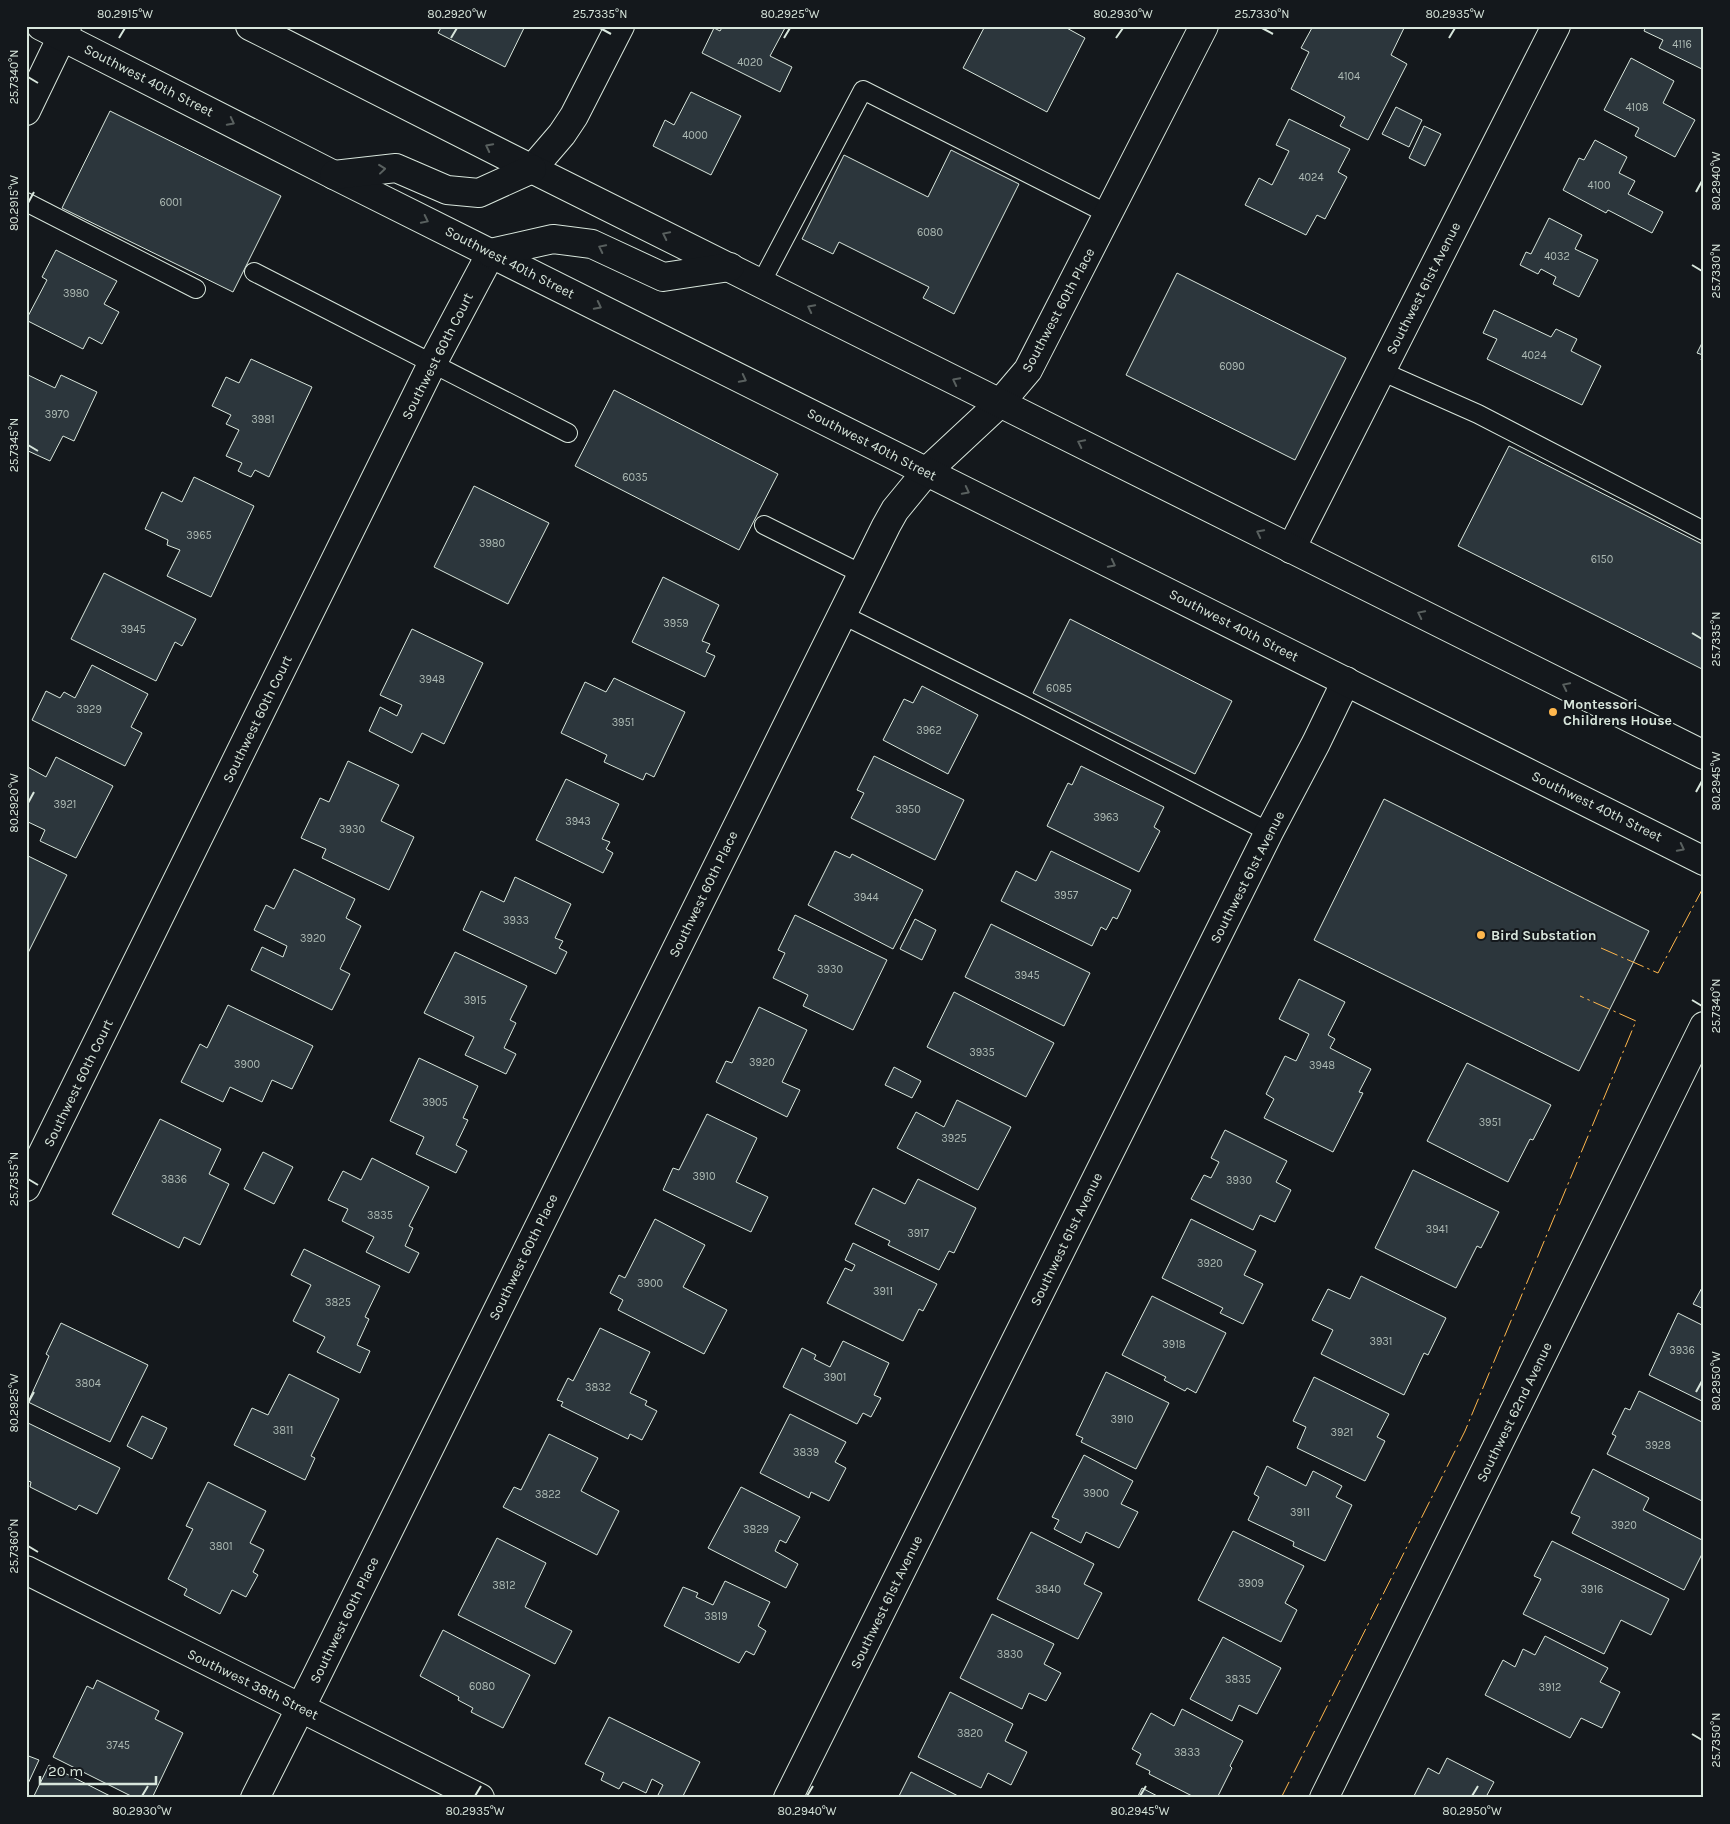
<svg xmlns="http://www.w3.org/2000/svg" width="1730" height="1824" font-family="Karla,sans-serif">
<rect width="100%" height="100%" fill="#14181c"/>
<g fill="#2c363c" stroke="#d8e6dc">
<path d="M442,26H525L505,67L438,33Z"/>
<path d="M723,26H786L770,56L792,67L780,92L702,53L714,28L720,31Z"/>
<path d="M985,26H1063L1085,38L1047,112L963,68Z"/>
<path d="M1313,26H1405L1391,55L1407,64L1368,140L1340,126L1345,117L1291,89L1309,52L1301,48Z"/>
<path d="M1646,26H1704V70L1659,48L1663,40L1644,31Z"/>
<path d="M1631,58L1674,81L1663,103L1695,120L1675,157L1635,136L1639,128L1604,110Z"/>
<path d="M691,92L741,116L711,175L653,146L665,120L674,125Z"/>
<path d="M1396,107L1422,120L1409,147L1382,134Z"/>
<path d="M110,111L281,196L233,292L62,208Z"/>
<path d="M1289,119L1350,149L1338,172L1347,177L1325,219L1317,215L1306,235L1245,205L1259,178L1272,185L1289,151L1276,145Z"/>
<path d="M1424,126L1441,134L1425,166L1409,158Z"/>
<path d="M1595,140L1627,157L1619,173L1635,181L1628,194L1663,212L1652,233L1608,210L1606,213L1563,190L1579,158L1584,160Z"/>
<path d="M951,150L1019,184L954,314L923,298L929,287L839,242L833,254L802,239L844,155L928,197Z"/>
<path d="M1549,218L1582,235L1575,249L1598,260L1579,297L1553,284L1556,277L1541,269L1538,274L1520,265L1526,252L1531,254Z"/>
<path d="M56,250L117,281L104,304L119,312L102,344L89,337L83,349L26,320L47,280L42,277Z"/>
<path d="M1177,273L1346,358L1295,460L1126,375Z"/>
<path d="M1494,310L1551,337L1556,329L1577,339L1571,351L1601,366L1582,405L1487,359L1497,339L1483,333Z"/>
<path d="M1704,339V362L1701,360L1703,355L1697,353Z"/>
<path d="M251,359L312,387L269,477L255,470L251,477L244,474L238,471L242,463L226,456L239,430L226,424L231,415L212,406L226,377L239,383Z"/>
<path d="M26,374L55,388L61,375L97,392L74,441L63,436L50,461L26,450Z"/>
<path d="M614,390L778,474L739,550L575,466Z"/>
<path d="M1509,446L1704,545V670L1458,546Z"/>
<path d="M194,477L254,506L211,597L167,576L180,550L167,545L168,540L145,529L162,492L182,502Z"/>
<path d="M474,486L549,523L508,604L434,567Z"/>
<path d="M104,573L196,619L182,646L175,642L156,681L71,639Z"/>
<path d="M663,577L719,605L702,641L710,644L706,652L715,656L705,677L632,642Z"/>
<path d="M1070,619L1232,701L1195,774L1033,693Z"/>
<path d="M412,629L483,663L444,744L422,733L412,753L369,731L380,707L397,716L402,705L380,695Z"/>
<path d="M92,665L148,694L131,727L142,733L125,766L32,720L46,691L60,698L64,692L75,698Z"/>
<path d="M614,678L685,712L654,777L646,773L643,780L604,762L607,755L561,733L585,682L606,692Z"/>
<path d="M922,686L978,715L948,774L883,740L904,699L913,703Z"/>
<path d="M874,756L964,800L935,860L851,818L864,793L857,790Z"/>
<path d="M56,757L113,786L76,858L40,841L45,830L26,821V766L46,777Z"/>
<path d="M348,761L399,785L381,821L414,837L389,890L322,858L326,849L301,838L320,798L329,802Z"/>
<path d="M1081,766L1164,807L1154,827L1160,831L1139,872L1047,826L1068,783L1072,785Z"/>
<path d="M566,779L619,804L602,839L610,842L606,849L613,853L603,873L536,840Z"/>
<path d="M1384,799L1649,931L1579,1071L1314,940Z"/>
<path d="M835,851L850,858L852,854L923,890L893,949L808,905Z"/>
<path d="M1051,851L1131,890L1117,919L1113,917L1106,930L1101,927L1092,946L1001,901L1016,871L1036,881Z"/>
<path d="M26,855L67,875L26,957Z"/>
<path d="M294,869L355,899L346,918L361,926L340,969L350,974L332,1010L251,970L262,947L283,957L287,946L254,930L266,905L274,909Z"/>
<path d="M515,877L571,904L555,938L563,941L559,948L567,952L556,974L463,930L481,891L504,902Z"/>
<path d="M795,915L887,960L853,1030L803,1006L808,995L773,978L785,953L778,950Z"/>
<path d="M915,919L936,930L922,960L900,949Z"/>
<path d="M991,924L1090,973L1064,1026L965,977Z"/>
<path d="M455,952L527,986L510,1020L516,1023L504,1048L516,1054L506,1074L465,1055L474,1037L424,1013Z"/>
<path d="M1299,979L1345,1002L1328,1035L1335,1039L1330,1048L1371,1069L1359,1092L1363,1093L1333,1152L1264,1118L1274,1099L1266,1094L1285,1056L1296,1061L1309,1034L1279,1019Z"/>
<path d="M954,992L1054,1043L1026,1097L927,1047Z"/>
<path d="M228,1005L313,1046L292,1089L272,1080L262,1102L230,1087L223,1102L181,1082L200,1044L207,1048Z"/>
<path d="M759,1007L807,1030L782,1082L800,1090L787,1117L716,1082L726,1061L732,1063Z"/>
<path d="M419,1058L478,1086L463,1118L468,1120L456,1145L467,1151L456,1173L416,1154L424,1137L390,1121Z"/>
<path d="M1467,1063L1551,1105L1533,1140L1530,1139L1508,1182L1427,1141Z"/>
<path d="M894,1067L921,1081L912,1098L885,1085Z"/>
<path d="M957,1100L1011,1127L978,1190L897,1148L916,1112L944,1127Z"/>
<path d="M707,1114L757,1138L736,1182L768,1197L751,1232L663,1190L673,1168L679,1170Z"/>
<path d="M160,1119L221,1149L209,1174L229,1184L200,1245L184,1237L179,1248L112,1214Z"/>
<path d="M1225,1130L1287,1161L1276,1182L1291,1190L1275,1222L1260,1215L1253,1230L1191,1199L1204,1175L1211,1178L1219,1162L1211,1158Z"/>
<path d="M263,1152L293,1167L274,1204L244,1189Z"/>
<path d="M372,1158L429,1187L409,1226L413,1228L405,1246L419,1253L409,1273L366,1252L374,1237L342,1221L348,1209L328,1200L343,1171L361,1180Z"/>
<path d="M1413,1170L1499,1212L1481,1248L1477,1246L1456,1288L1375,1248Z"/>
<path d="M918,1179L976,1208L954,1253L949,1251L939,1270L888,1245L890,1241L855,1224L873,1188L905,1204Z"/>
<path d="M655,1219L705,1245L683,1287L727,1310L704,1354L618,1310L623,1300L610,1293L619,1275L625,1278Z"/>
<path d="M1191,1219L1256,1251L1244,1275L1263,1284L1243,1324L1220,1313L1223,1308L1162,1278Z"/>
<path d="M853,1243L937,1284L923,1311L919,1309L903,1341L827,1303L845,1268L852,1271L855,1265L845,1260Z"/>
<path d="M304,1249L380,1286L365,1317L369,1319L357,1345L370,1351L360,1373L317,1352L325,1337L293,1321L311,1285L291,1275Z"/>
<path d="M1361,1276L1446,1318L1428,1355L1424,1353L1404,1395L1321,1354L1333,1330L1312,1320L1328,1289L1350,1299Z"/>
<path d="M1704,1284V1309L1693,1304Z"/>
<path d="M1152,1296L1226,1333L1196,1393L1187,1388L1185,1391L1164,1380L1166,1377L1122,1355Z"/>
<path d="M1678,1313L1704,1326V1402L1649,1375Z"/>
<path d="M61,1323L148,1365L110,1442L28,1402L49,1356L46,1354Z"/>
<path d="M600,1328L650,1352L630,1393L647,1401L645,1405L657,1411L642,1440L630,1434L628,1439L561,1406L563,1402L557,1400L568,1378L573,1381Z"/>
<path d="M843,1341L889,1363L874,1395L881,1398L871,1417L863,1413L857,1424L783,1387L802,1348L816,1355L814,1359L830,1367Z"/>
<path d="M1106,1372L1169,1403L1136,1469L1081,1442L1083,1438L1076,1435Z"/>
<path d="M289,1374L339,1399L311,1456L315,1458L305,1480L234,1445L252,1408L268,1415Z"/>
<path d="M1314,1377L1389,1414L1377,1437L1385,1441L1365,1481L1297,1448L1306,1427L1293,1421Z"/>
<path d="M1639,1391L1704,1423V1502L1607,1454L1616,1436L1612,1434L1625,1408L1630,1410Z"/>
<path d="M790,1414L846,1442L835,1462L846,1468L829,1501L811,1492L809,1498L760,1473Z"/>
<path d="M142,1416L167,1428L152,1459L127,1446Z"/>
<path d="M26,1422L120,1468L97,1514L79,1505L76,1510L30,1487L31,1482L26,1480Z"/>
<path d="M549,1434L598,1458L581,1491L619,1511L597,1555L503,1507L514,1487L521,1490Z"/>
<path d="M1084,1455L1133,1481L1121,1504L1138,1512L1119,1548L1086,1532L1081,1543L1054,1529L1059,1520L1052,1517Z"/>
<path d="M1267,1466L1306,1486L1313,1471L1342,1486L1336,1497L1352,1505L1325,1561L1293,1546L1294,1542L1248,1520L1259,1497L1254,1494Z"/>
<path d="M1593,1469L1649,1498L1643,1510L1704,1541V1550L1684,1590L1572,1533L1580,1517L1571,1513Z"/>
<path d="M208,1482L266,1511L250,1543L264,1550L253,1572L258,1575L246,1597L232,1590L220,1614L184,1595L187,1589L168,1579L193,1529L186,1526Z"/>
<path d="M741,1487L800,1517L786,1543L780,1540L775,1551L798,1564L786,1588L708,1548Z"/>
<path d="M1233,1531L1304,1566L1285,1603L1297,1610L1281,1642L1198,1600Z"/>
<path d="M1031,1532L1094,1564L1084,1584L1102,1593L1078,1639L997,1599Z"/>
<path d="M497,1538L546,1563L525,1607L572,1631L555,1664L458,1615Z"/>
<path d="M1552,1541L1669,1599L1651,1635L1621,1620L1604,1654L1523,1614L1541,1579L1534,1576Z"/>
<path d="M725,1581L770,1602L758,1626L766,1631L754,1655L746,1651L739,1663L664,1626L683,1587L698,1593L696,1597L713,1605Z"/>
<path d="M992,1614L1054,1644L1044,1664L1061,1673L1046,1701L1029,1693L1022,1709L960,1678Z"/>
<path d="M443,1630L530,1675L503,1728L471,1712L473,1708L458,1700L459,1697L420,1676Z"/>
<path d="M1545,1636L1608,1668L1600,1682L1620,1692L1602,1728L1581,1718L1570,1738L1485,1695L1503,1660L1515,1667L1523,1649L1535,1655Z"/>
<path d="M1223,1637L1281,1668L1257,1714L1239,1705L1232,1721L1190,1699Z"/>
<path d="M97,1680L159,1711L155,1719L183,1733L152,1798H135L53,1757L87,1686L93,1689Z"/>
<path d="M950,1692L1013,1724L1005,1741L1027,1752L1011,1785L988,1773L981,1788L918,1757Z"/>
<path d="M1182,1709L1243,1741L1230,1766L1232,1768L1217,1798H1196L1149,1774L1150,1771L1136,1764L1141,1754L1132,1749L1151,1713L1174,1726Z"/>
<path d="M609,1717L700,1762L682,1798H663L658,1795L663,1785L652,1779L646,1793L623,1782L619,1789L601,1780L604,1773L585,1764Z"/>
<path d="M26,1755L39,1760L26,1788Z"/>
<path d="M1447,1758L1494,1782L1486,1797L1488,1798H1413L1428,1768L1439,1774Z"/>
<path d="M49,1765L114,1798H33Z"/>
<path d="M911,1772L962,1798H898Z"/>
<path d="M1142,1788L1161,1798H1137Z"/>
</g>
<g fill="none" stroke-linecap="round" stroke-linejoin="round">
<defs>
<g id="lane">
<path d="M26,202L196,289"/>
<path d="M254,272L568,433"/>
<path d="M761,283L863,90L1108,214"/>
<path d="M1381,371L1478,414L1704,531"/>
<path d="M764,525L862,574"/>
<path d="M841,614L1023,705L1269,832"/>
</g>
<g id="street">
<path d="M26,111L67,26"/>
<path d="M532,169L562,134L574,116L620,26"/>
<path d="M1291,549L1556,26"/>
<path d="M26,1187L432,364L491,253"/>
<path d="M26,1570C177,1646 329,1721 480,1798"/>
<path d="M255,1798L314,1681L886,526L895,510L927,471L1000,403L1028,370L1204,26"/>
<path d="M788,1798L1269,832L1316,743L1346,681"/>
</g>
<path id="secondary" d="M1324,1798L1704,1026"/>
<g id="primary">
<path d="M41,26L334,175L1704,861"/>
<path d="M250,26L532,169L1704,755"/>
<path d="M334,175L396,168L447,190L479,193L532,169"/>
<path d="M491,253L553,239L592,244L663,277L730,267"/>
</g>
</defs>
<use href="#lane" stroke="#d8e6dc" stroke-width="20"/>
<use href="#street" stroke="#d8e6dc" stroke-width="30"/>
<use href="#secondary" stroke="#d8e6dc" stroke-width="30"/>
<use href="#primary" stroke="#d8e6dc" stroke-width="30"/>
<use href="#lane" stroke="#14181c" stroke-width="18"/>
<use href="#street" stroke="#14181c" stroke-width="28"/>
<use href="#secondary" stroke="#14181c" stroke-width="28"/>
<use href="#primary" stroke="#14181c" stroke-width="28"/>
<g stroke="#ffb74d" stroke-width="1" stroke-dasharray="18 4 2.5 4" stroke-linecap="butt">
<path d="M1601,948L1658,973L1704,886"/>
<path d="M1281,1798L1465,1431L1636,1021L1580,996"/>
</g>
</g>
<defs><path id="oneway-chevron" d="M-2-3.5L2.5 0L-2 3.5" fill="none" stroke-width="1.6" stroke-linecap="round" stroke-linejoin="round" transform="scale(1.25)"/></defs>
<g stroke="#59605f">
<use href="#oneway-chevron" transform="translate(231 122) rotate(27)"/>
<use href="#oneway-chevron" transform="translate(489 147) rotate(-153)"/>
<use href="#oneway-chevron" transform="translate(382 169) rotate(-6)"/>
<use href="#oneway-chevron" transform="translate(425 220) rotate(26)"/>
<use href="#oneway-chevron" transform="translate(666 235) rotate(-154)"/>
<use href="#oneway-chevron" transform="translate(602 248) rotate(-154)"/>
<use href="#oneway-chevron" transform="translate(598 306) rotate(27)"/>
<use href="#oneway-chevron" transform="translate(811 308) rotate(-153)"/>
<use href="#oneway-chevron" transform="translate(743 379) rotate(27)"/>
<use href="#oneway-chevron" transform="translate(956 381) rotate(-153)"/>
<use href="#oneway-chevron" transform="translate(1081 443) rotate(-154)"/>
<use href="#oneway-chevron" transform="translate(966 491) rotate(27)"/>
<use href="#oneway-chevron" transform="translate(1260 533) rotate(-153)"/>
<use href="#oneway-chevron" transform="translate(1112 564) rotate(27)"/>
<use href="#oneway-chevron" transform="translate(1421 614) rotate(-154)"/>
<use href="#oneway-chevron" transform="translate(1566 686) rotate(-154)"/>
<use href="#oneway-chevron" transform="translate(1681 848) rotate(27)"/>
</g>
<path fill="none" stroke="#d8e6dc" stroke-width="2" d="M600,28L611,34M1262,28L1273,34M119,38L125,28M451,38L457,28M784,38L790,28M1116,38L1123,28M1449,38L1455,28M28,77L38,83M1696,192L1702,181M28,203L34,192M1692,265L1702,271M28,445L38,451M1692,633L1702,639M1696,792L1702,781M28,803L34,792M1692,1000L1702,1006M28,1179L38,1185M1696,1392L1702,1381M28,1403L34,1392M28,1546L38,1552M1692,1734L1702,1740M142,1796L148,1786M475,1796L481,1786M807,1796L813,1786M1140,1796L1146,1786M1472,1796L1478,1786"/>
<g fill="#ffb74d" stroke="#14181c" stroke-width="2">
<circle cx="1553" cy="712" r="5"/>
<circle cx="1481" cy="935" r="5"/>
</g>
<g text-anchor="middle" stroke-width="4" stroke-linejoin="round" paint-order="stroke">
<g font-size="11" fill="#adbab4">
<text x="1682" y="48">4116</text>
<text x="750" y="66">4020</text>
<text x="1349" y="80">4104</text>
<text x="1637" y="111">4108</text>
<text x="695" y="139">4000</text>
<text x="1311" y="181">4024</text>
<text x="1599" y="189">4100</text>
<text x="171" y="206">6001</text>
<text x="930" y="236">6080</text>
<text x="1557" y="260">4032</text>
<text x="76" y="297">3980</text>
<text x="1534" y="359">4024</text>
<text x="1232" y="370">6090</text>
<text x="57" y="418">3970</text>
<text x="263" y="423">3981</text>
<text x="635" y="481">6035</text>
<text x="199" y="539">3965</text>
<text x="492" y="547">3980</text>
<text x="1602" y="563">6150</text>
<text x="676" y="627">3959</text>
<text x="133" y="633">3945</text>
<text x="432" y="683">3948</text>
<text x="1059" y="692">6085</text>
<text x="89" y="713">3929</text>
<text x="623" y="726">3951</text>
<text x="929" y="734">3962</text>
<text x="65" y="808">3921</text>
<text x="908" y="813">3950</text>
<text x="1106" y="821">3963</text>
<text x="578" y="825">3943</text>
<text x="352" y="833">3930</text>
<text x="1066" y="899">3957</text>
<text x="866" y="901">3944</text>
<text x="516" y="924">3933</text>
<text x="313" y="942">3920</text>
<text x="830" y="973">3930</text>
<text x="1027" y="979">3945</text>
<text x="475" y="1004">3915</text>
<text x="982" y="1056">3935</text>
<text x="762" y="1066">3920</text>
<text x="247" y="1068">3900</text>
<text x="1322" y="1069">3948</text>
<text x="435" y="1106">3905</text>
<text x="1490" y="1126">3951</text>
<text x="954" y="1142">3925</text>
<text x="704" y="1180">3910</text>
<text x="174" y="1183">3836</text>
<text x="1239" y="1184">3930</text>
<text x="380" y="1219">3835</text>
<text x="1437" y="1233">3941</text>
<text x="918" y="1237">3917</text>
<text x="1210" y="1267">3920</text>
<text x="650" y="1287">3900</text>
<text x="883" y="1295">3911</text>
<text x="338" y="1306">3825</text>
<text x="1381" y="1345">3931</text>
<text x="1174" y="1348">3918</text>
<text x="1682" y="1354">3936</text>
<text x="835" y="1381">3901</text>
<text x="88" y="1387">3804</text>
<text x="598" y="1391">3832</text>
<text x="1122" y="1423">3910</text>
<text x="283" y="1434">3811</text>
<text x="1342" y="1436">3921</text>
<text x="1658" y="1449">3928</text>
<text x="806" y="1456">3839</text>
<text x="1096" y="1497">3900</text>
<text x="548" y="1498">3822</text>
<text x="1300" y="1516">3911</text>
<text x="1624" y="1529">3920</text>
<text x="756" y="1533">3829</text>
<text x="221" y="1550">3801</text>
<text x="1251" y="1587">3909</text>
<text x="504" y="1589">3812</text>
<text x="1048" y="1593">3840</text>
<text x="1592" y="1593">3916</text>
<text x="716" y="1620">3819</text>
<text x="1010" y="1658">3830</text>
<text x="1238" y="1683">3835</text>
<text x="482" y="1690">6080</text>
<text x="1550" y="1691">3912</text>
<text x="970" y="1737">3820</text>
<text x="118" y="1749">3745</text>
<text x="1187" y="1756">3833</text>
</g>
<g font-size="14" fill="#d8e6dc" stroke="#14181c">
<text transform="translate(149 80) rotate(27)" y="5">Southwest 40th Street</text>
<text transform="translate(510 262) rotate(27)" y="5">Southwest 40th Street</text>
<text transform="translate(1423 288) rotate(-63)" y="5">Southwest 61st Avenue</text>
<text transform="translate(1058 310) rotate(-62)" y="5">Southwest 60th Place</text>
<text transform="translate(437 356) rotate(-63)" y="5">Southwest 60th Court</text>
<text transform="translate(872 444) rotate(27)" y="5">Southwest 40th Street</text>
<text transform="translate(1234 625) rotate(27)" y="5">Southwest 40th Street</text>
<text transform="translate(257 719) rotate(-64)" y="5">Southwest 60th Court</text>
<text transform="translate(1597 806) rotate(26)" y="5">Southwest 40th Street</text>
<text transform="translate(1247 877) rotate(-63)" y="5">Southwest 61st Avenue</text>
<text transform="translate(703 894) rotate(-64)" y="5">Southwest 60th Place</text>
<text transform="translate(78 1083) rotate(-64)" y="5">Southwest 60th Court</text>
<text transform="translate(1066 1239) rotate(-64)" y="5">Southwest 61st Avenue</text>
<text transform="translate(523 1257) rotate(-64)" y="5">Southwest 60th Place</text>
<text transform="translate(1514 1412) rotate(-64)" y="5">Southwest 62nd Avenue</text>
<text transform="translate(886 1602) rotate(-64)" y="5">Southwest 61st Avenue</text>
<text transform="translate(344 1620) rotate(-64)" y="5">Southwest 60th Place</text>
<text transform="translate(253 1684) rotate(26)" y="5">Southwest 38th Street</text>
</g>
<g font-size="14" font-weight="bold" fill="#d8e6dc" stroke="#14181c" text-anchor="start">
<text x="1563" y="709">Montessori<tspan x="1563" dy="16">Childrens House</tspan></text>
<text x="1491" y="940">Bird Substation</text>
</g>
</g>
<rect width="1730" height="1824" fill="none" stroke="#14181c" stroke-width="55"/>
<path d="M40 1776v8h116v-8" fill="none" stroke="#d8e6dc" stroke-width="2.5"/>
<text x="48" y="1776" font-size="15" fill="#d8e6dc" stroke="#14181c" stroke-width="4" paint-order="stroke">20 m</text>
<rect x="28" y="28" width="1674" height="1768" fill="none" stroke="#d8e6dc" stroke-width="2"/>
<g font-size="12" text-anchor="middle" fill="#d8e6dc">
<text x="125" y="18">80.2915°W</text>
<text x="457" y="18">80.2920°W</text>
<text x="600" y="18">25.7335°N</text>
<text x="790" y="18">80.2925°W</text>
<text x="1123" y="18">80.2930°W</text>
<text x="1262" y="18">25.7330°N</text>
<text x="1455" y="18">80.2935°W</text>
<text transform="translate(14 77) rotate(-90)" y="4">25.7340°N</text>
<text transform="translate(1716 181) rotate(-90)" y="4">80.2940°W</text>
<text transform="translate(14 203) rotate(-90)" y="4">80.2915°W</text>
<text transform="translate(1716 271) rotate(-90)" y="4">25.7330°N</text>
<text transform="translate(14 445) rotate(-90)" y="4">25.7345°N</text>
<text transform="translate(1716 639) rotate(-90)" y="4">25.7335°N</text>
<text transform="translate(1716 781) rotate(-90)" y="4">80.2945°W</text>
<text transform="translate(14 803) rotate(-90)" y="4">80.2920°W</text>
<text transform="translate(1716 1006) rotate(-90)" y="4">25.7340°N</text>
<text transform="translate(14 1179) rotate(-90)" y="4">25.7355°N</text>
<text transform="translate(1716 1381) rotate(-90)" y="4">80.2950°W</text>
<text transform="translate(14 1403) rotate(-90)" y="4">80.2925°W</text>
<text transform="translate(14 1546) rotate(-90)" y="4">25.7360°N</text>
<text transform="translate(1716 1740) rotate(-90)" y="4">25.7350°N</text>
<text x="142" y="1815">80.2930°W</text>
<text x="475" y="1815">80.2935°W</text>
<text x="807" y="1815">80.2940°W</text>
<text x="1140" y="1815">80.2945°W</text>
<text x="1472" y="1815">80.2950°W</text>
</g>
</svg>
